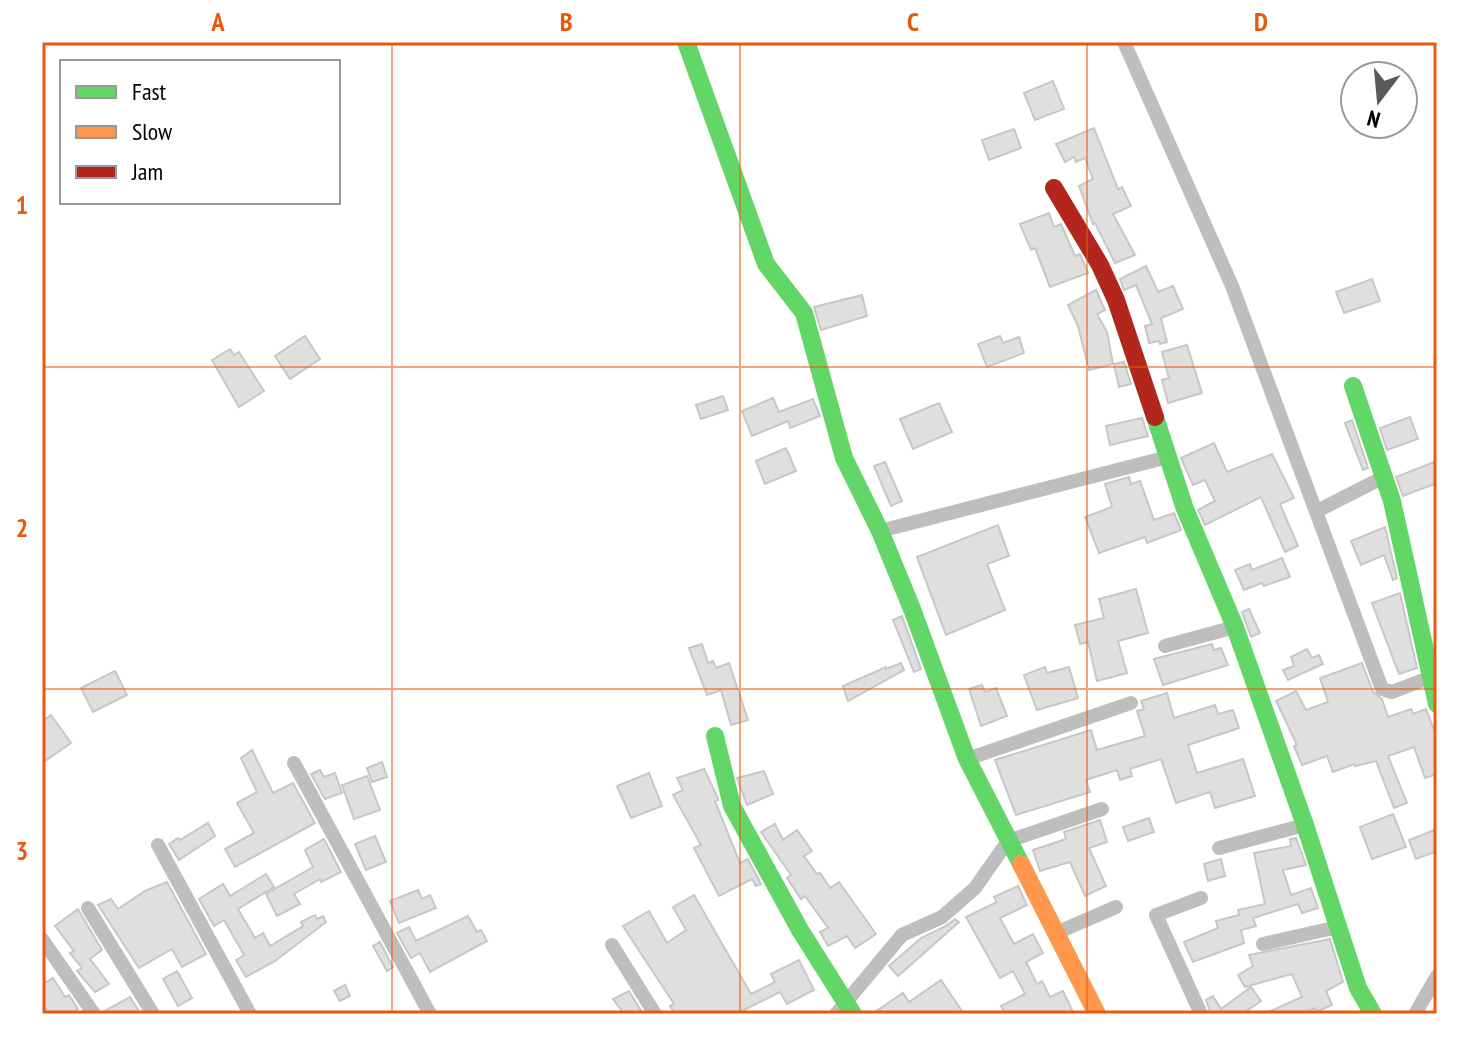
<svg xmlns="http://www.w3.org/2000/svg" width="1479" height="1056" font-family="'PT Sans Narrow',sans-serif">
<rect width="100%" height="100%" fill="#fff"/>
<g fill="#dfdfdf" stroke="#c7c7c7" stroke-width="2">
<path d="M1053,81L1064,109L1035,120L1024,93Z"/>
<path d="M1094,128L1118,189L1122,187L1131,206L1113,214L1135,255L1115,263L1095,223L1093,224L1079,186L1093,179L1085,158L1076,162L1074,157L1065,162L1056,144Z"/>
<path d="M1014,129L1021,148L989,160L982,140Z"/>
<path d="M1049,213L1054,227L1061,224L1075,256L1080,254L1088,273L1050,287L1035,248L1031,250L1020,224Z"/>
<path d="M1146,266L1158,292L1173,286L1183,309L1161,318L1167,342L1160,344L1159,341L1149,343L1145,326L1152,324L1136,285L1124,290L1120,279Z"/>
<path d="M1372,279L1380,301L1344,313L1336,292Z"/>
<path d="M1096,290L1105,310L1097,314L1107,332L1113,364L1089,370L1078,326L1068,305Z"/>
<path d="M862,295L867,316L821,330L814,307Z"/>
<path d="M305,336L320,359L290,379L275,356Z"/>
<path d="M1000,336L1003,343L1019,337L1024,353L987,367L978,344Z"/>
<path d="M1187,345L1202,393L1168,403L1162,380L1169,378L1162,352Z"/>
<path d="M230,349L234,355L239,352L264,391L239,407L212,360Z"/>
<path d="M1124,362L1131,384L1119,387L1114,364Z"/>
<path d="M723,396L728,410L701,419L696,405Z"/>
<path d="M773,398L779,412L813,399L820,416L790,428L788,421L752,436L742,411Z"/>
<path d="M939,403L952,432L913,449L900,419Z"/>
<path d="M1410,417L1418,439L1387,450L1380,428Z"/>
<path d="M1142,418L1148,436L1110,445L1106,426Z"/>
<path d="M1352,420L1368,468L1363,470L1345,423Z"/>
<path d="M1214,443L1227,472L1272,454L1294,498L1280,504L1298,546L1285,552L1261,497L1205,525L1198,510L1215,501L1205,480L1193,485L1181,458Z"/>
<path d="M786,448L796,471L765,484L756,461Z"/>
<path d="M1437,461V483L1403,496L1396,477Z"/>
<path d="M885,462L902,501L891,506L874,466Z"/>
<path d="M1129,477L1131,484L1140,481L1154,520L1174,513L1181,530L1147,543L1145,537L1099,553L1085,517L1112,507L1105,484Z"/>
<path d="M998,525L1009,556L987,564L1005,610L946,635L917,557Z"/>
<path d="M1385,527L1397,578L1393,580L1384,555L1361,565L1351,541Z"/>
<path d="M1282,558L1290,577L1264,586L1262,583L1244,590L1235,570L1250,564L1252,570Z"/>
<path d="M1136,589L1148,633L1118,641L1127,673L1097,681L1088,642L1080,644L1075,625L1104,618L1099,599Z"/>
<path d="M1400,593L1417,668L1399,674L1372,603Z"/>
<path d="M1249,609L1260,633L1251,637L1242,612Z"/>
<path d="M902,616L921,669L914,672L893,620Z"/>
<path d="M702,644L708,663L713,661L716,668L729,663L748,720L731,725L721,690L707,695L689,648Z"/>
<path d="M1212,644L1214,650L1221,648L1228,665L1163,685L1154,659Z"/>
<path d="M1307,649L1312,658L1319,655L1323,664L1288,680L1283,670L1294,666L1291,657Z"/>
<path d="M901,663L904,670L848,701L843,686L886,667V669Z"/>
<path d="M1362,663L1373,692L1382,699L1388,717L1411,709L1413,714L1426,709L1437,738V774L1425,778L1414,747L1388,756L1407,803L1394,808L1376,761L1355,766L1354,764L1333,772L1327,756L1302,765L1294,746L1297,745L1276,701L1296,691L1306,710L1328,702L1320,678Z"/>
<path d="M1045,667L1047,673L1069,667L1078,698L1037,710L1024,675Z"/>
<path d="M115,671L127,695L93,712L81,688Z"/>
<path d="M982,685L985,692L996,688L1007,716L981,726L969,689Z"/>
<path d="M1167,693L1174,718L1215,705L1218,714L1233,710L1239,728L1188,745L1197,773L1243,759L1255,796L1215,808L1210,792L1176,803L1161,759L1130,769L1132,776L1120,780L1117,770L1086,780L1090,792L1016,815L995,760L1091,730L1097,750L1145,736L1137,711L1144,709L1141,701Z"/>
<path d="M51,715L71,743L42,763V722Z"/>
<path d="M252,750L273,793L293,783L315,823L235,867L225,849L254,833L237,803L257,792L241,758Z"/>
<path d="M382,762L387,777L372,782L367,768Z"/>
<path d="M704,769L717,796L718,800L715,801L740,863L748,859L761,884L756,886L752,879L719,896L694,848L701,845L673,795L683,790L677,778Z"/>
<path d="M320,770L324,777L335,773L342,793L325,799L311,774Z"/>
<path d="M764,771L773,794L747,805L737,778Z"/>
<path d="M649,773L662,806L631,818L617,786Z"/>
<path d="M367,776L380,810L354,819L342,785Z"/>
<path d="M1393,814L1406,847L1372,859L1360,827Z"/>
<path d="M1149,818L1154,832L1128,841L1123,827Z"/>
<path d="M1100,820L1107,842L1089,848L1106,886L1085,896L1070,862L1040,871L1033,850L1066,839L1064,832Z"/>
<path d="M208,823L215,836L179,860L169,844L178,838L180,840Z"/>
<path d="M775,824L783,840L797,830L812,851L804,856L817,874L820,873L830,888L839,882L876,934L855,948L847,936L828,946L820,932L828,928L805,896L801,899L787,878L791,875L761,832Z"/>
<path d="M1437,829V851L1416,859L1409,840Z"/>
<path d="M375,836L386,862L366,870L355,844Z"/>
<path d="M1296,838L1306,865L1283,870L1291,895L1311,888L1318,908L1302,913L1298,904L1253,918L1256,926L1241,930L1244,943L1193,962L1184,942L1218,928L1216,921L1239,915L1238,910L1265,904L1254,853L1291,846L1290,839Z"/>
<path d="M324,839L341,872L321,882L320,879L294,894L300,904L277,916L266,894L313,867L305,850Z"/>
<path d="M1221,859L1225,876L1208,881L1204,864Z"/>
<path d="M266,874L274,887L238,909L255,938L263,933L270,946L303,926L301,922L315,915L317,919L323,916L326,922L275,961L246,977L236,960L244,955L224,920L214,926L199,899L223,884L230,896Z"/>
<path d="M167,882L206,954L182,967L172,949L139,968L98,905L111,899L118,909L145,891Z"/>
<path d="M1018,886L1027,905L1000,918L1014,944L1033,934L1043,953L1026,962L1037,984L1042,981L1050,997L1063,991L1074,1014H1005L1001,1006L1025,994L1013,971L1000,978L966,917L997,902L994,897Z"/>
<path d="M418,890L422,899L430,895L436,908L399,923L390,901Z"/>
<path d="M694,895L751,994L775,982L771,974L799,960L814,990L787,1004L780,992L736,1014H675L670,1006L674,1004L623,926L649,911L667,943L686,930L673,907Z"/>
<path d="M78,909L102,950L90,959L109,984L95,992L77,971L82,968L70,953L74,951L55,926Z"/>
<path d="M468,916L477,932L481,930L487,941L430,972L420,953L411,958L397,933L409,927L416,941Z"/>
<path d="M955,919L959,922L898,976L889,966L921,938L946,926Z"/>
<path d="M1330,939L1343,982L1326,991L1332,1005L1316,1012L1315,1008L1302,1014H1264L1302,997L1292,974L1245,987L1238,975L1253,966L1249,955Z"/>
<path d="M380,942L393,967L387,971L373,946Z"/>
<path d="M177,971L192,998L178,1006L163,979Z"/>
<path d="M53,978L65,997L69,995L78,1009L69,1014H48L42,1005V985Z"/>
<path d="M941,980L964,1014H872L903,993L909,1002Z"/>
<path d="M345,985L350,996L340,1001L334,991Z"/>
<path d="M1251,987L1261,1001L1242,1014H1211L1206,1000L1213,996L1221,1009Z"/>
<path d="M629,991L643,1014H624L613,999Z"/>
<path d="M130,997L141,1014H104L103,1012Z"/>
</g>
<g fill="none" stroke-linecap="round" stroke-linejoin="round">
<g stroke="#bebebe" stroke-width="14">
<path d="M1124,42L1232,286L1382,689L1392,692L1431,677"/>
<path d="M1317,511L1384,477"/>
<path d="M880,531L1168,457"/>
<path d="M1165,646L1235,627"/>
<path d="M967,759L1131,703"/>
<path d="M294,763L430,1014"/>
<path d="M158,845L250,1014"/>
<path d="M1219,848L1305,825"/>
<path d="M1201,898L1156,915L1201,1014"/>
<path d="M88,908L153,1014"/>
<path d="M1056,933L1116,907"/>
<path d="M42,939L94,1014"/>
<path d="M1263,944L1338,927"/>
<path d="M612,945L655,1014"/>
<path d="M836,1014L902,935L942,917L975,888L1008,841L1102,809"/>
<path d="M1415,1014L1437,976"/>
</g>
<g stroke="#63d668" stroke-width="18">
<path d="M686,42L766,264L804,313L844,458L880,531L912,609L967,759L1021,864"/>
<path d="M1353,386L1392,501L1437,704"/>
<path d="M1155,417L1185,509L1235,627L1305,825L1358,988L1373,1014"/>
<path d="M715,736L732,806L800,930L853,1014"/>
</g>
<path stroke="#ff974d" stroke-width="18" d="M1021,864L1097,1014"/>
<path stroke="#b3261e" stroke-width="18" d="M1054,188L1100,265L1116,300L1155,417"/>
</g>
<path fill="none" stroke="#e8590c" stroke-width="2" stroke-opacity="0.55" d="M392,42V1014M740,42V1014M1087,42V1014M42,367H1437M42,689H1437"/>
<rect width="1479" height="1056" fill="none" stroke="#ffffff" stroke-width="88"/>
<rect x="60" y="60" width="280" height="144" fill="#ffffff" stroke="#999999" stroke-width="2"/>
<rect x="76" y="86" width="40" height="12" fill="#63d668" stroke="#999999" stroke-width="2"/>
<text x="132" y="100" font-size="24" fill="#000000">Fast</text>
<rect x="76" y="126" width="40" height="12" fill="#ff974d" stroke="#999999" stroke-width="2"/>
<text x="132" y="140" font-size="24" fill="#000000">Slow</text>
<rect x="76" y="166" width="40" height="12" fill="#b3261e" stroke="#999999" stroke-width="2"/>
<text x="132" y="180" font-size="24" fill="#000000">Jam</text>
<g transform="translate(1379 100) rotate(196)"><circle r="38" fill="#ffffff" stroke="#999999" stroke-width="2"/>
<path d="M0-6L14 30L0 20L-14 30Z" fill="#595959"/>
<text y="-12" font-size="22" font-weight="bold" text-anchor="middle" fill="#000000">N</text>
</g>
<rect x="44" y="44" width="1391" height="968" fill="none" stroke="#e8590c" stroke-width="3"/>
<g font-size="26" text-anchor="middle" font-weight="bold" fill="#e8590c">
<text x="218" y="31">A</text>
<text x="566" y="31">B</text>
<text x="913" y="31">C</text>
<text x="1261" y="31">D</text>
<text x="22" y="214">1</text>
<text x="22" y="537">2</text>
<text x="22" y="860">3</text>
</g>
</svg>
